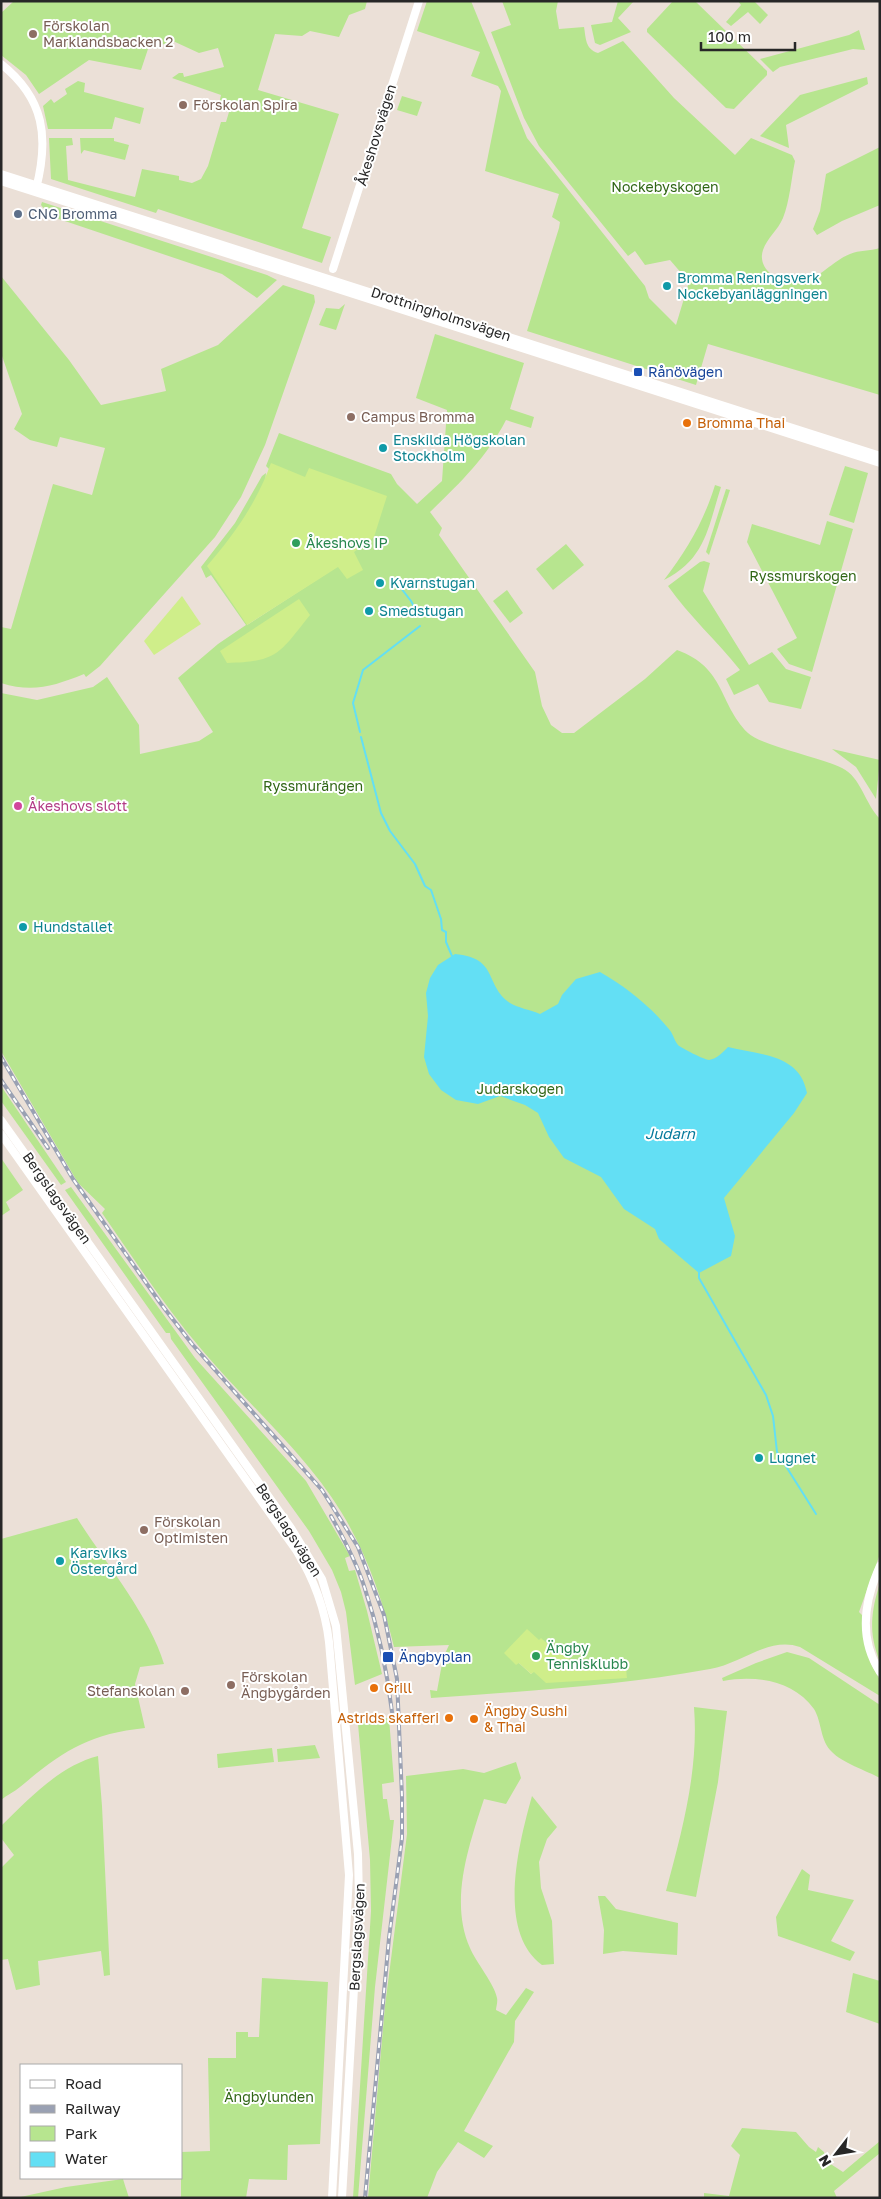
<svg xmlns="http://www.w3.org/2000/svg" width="881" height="2199" font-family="'Golos Text',sans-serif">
<rect width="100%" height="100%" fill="#ebe0d7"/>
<g fill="#b7e58f" fill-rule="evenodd">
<path d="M14,1H367L365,9L349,15L339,37L310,31L302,36L275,34L258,90L339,114L302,228L331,237L322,263L158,209L156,213L51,179L49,138H72L73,145L66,146L68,180L135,197L142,169L179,176V180L192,183L201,179L208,166L221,122H226L229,112L227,107L219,104L221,95L172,78L179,73H183L184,77L224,67L218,48L199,53L173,41L161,45L155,43L149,46L141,70L89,60L39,94L26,75L1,55V13Z"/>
<path d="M427,1H471L527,138L645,286L649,298L676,325L689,282L670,260L645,265L635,251L628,256L539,146L524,118L491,32L511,25L502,1H558L556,11L559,29L584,27C586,38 585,49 598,53L623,41L674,98L735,155L751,138L792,155L795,161C791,180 790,200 783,218C778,230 767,238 763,250C756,271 783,285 800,282C820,279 832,261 850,254C859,250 870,251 880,248V395L708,344L696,385L527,331L559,228L560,222L552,217L559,194L485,171L501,91L498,86L471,76L480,52L417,31Z"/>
<path d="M618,1H634L618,18L631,32L600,45L595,43L591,25L612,22Z"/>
<path d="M673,1H695L767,71V75L734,109L726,108L647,32V29Z"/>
<path d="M738,1H754L768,15L760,24L748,12L731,26L726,22L741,5Z"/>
<path d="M859,30L865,50L853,49L780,67L773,72L760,59L849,35Z"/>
<path d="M867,77L868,84L786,125L789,148L760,136L800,95Z"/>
<path d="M78,81L85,83L84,92L144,108L140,124L115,117L112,129H48L43,106L51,99L54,103L67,94L65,89Z"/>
<path d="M402,96L422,102L417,116L397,110Z"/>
<path d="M80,138H114V141L129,145L125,160L84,150L81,154Z"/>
<path d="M880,147V205L842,221L817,235L813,229L820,211L826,174Z"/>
<path d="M42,202L267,275L277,280L257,298L222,274L50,216L41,205Z"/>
<path d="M1,276L69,360L101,405L166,391L161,369L218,345L283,285L314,295L315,302L265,445L241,497L215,537L100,666L86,677L84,674C54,686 33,693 1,683V627L11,629L53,484L92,495L105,448L60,437L57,447L30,440L14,429L22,414L1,353Z"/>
<path d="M345,304L336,330L319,325L326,308L339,309Z"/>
<path d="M435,334L524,363L510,409L534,417L531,428L506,420C487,457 460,483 430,512L442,528L439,535L535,672L542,706L551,725L562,733H574L645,679L677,650C726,668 718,703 748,733C762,746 820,757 842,768C861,777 865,804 880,819V1554L859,1612L862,1615L863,1637L871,1664L880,1680V1696L800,1647C769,1636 741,1664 710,1669C618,1686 524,1691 431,1698L430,1690L437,1691L443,1658L449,1645L394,1647C383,1602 369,1560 346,1520C310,1457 248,1405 202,1350C165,1307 134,1259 102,1213L105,1209L78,1183L1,1051V693L37,700L93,687L107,677L139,725L140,754L199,741L213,732L178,678L218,644L246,625L211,575L206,578L201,567L235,523L262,476L266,473L265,482L271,463L269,469L266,466L279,433L391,474L397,484L417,504L442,481L447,410L416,398ZM293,506L362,570L338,566L247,625ZM557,1648L578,1667L533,1672L531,1674L519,1663Z"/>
<path d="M845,466L868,473L854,523L829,515Z"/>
<path d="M715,485L721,487C708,527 706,559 664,580C687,550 704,521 715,485Z"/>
<path d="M726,489L730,490L709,555L706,552Z"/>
<path d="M827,521L853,529L812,672L789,664L777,649L797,638L747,542L752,524L820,545Z"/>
<path d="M566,544L584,565L553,590L536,569Z"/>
<path d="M704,561L710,563L703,591L749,665L772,652L786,669L811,677L801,709L769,702L758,684L734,695L726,679L740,670C717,641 689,616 668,586L700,562Z"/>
<path d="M507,590L523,613L510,623L493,601Z"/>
<path d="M832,749L880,760L876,799L856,767Z"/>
<path d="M1,1086L66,1182L61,1185L1,1101Z"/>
<path d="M1,1158L23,1190L6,1202L10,1210L1,1216Z"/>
<path d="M71,1187L195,1358L306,1481L350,1556L345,1558L349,1571L355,1570L367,1611L382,1674L355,1685L346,1612L341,1592L332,1570L309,1531L171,1339L170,1333H166L65,1190Z"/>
<path d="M77,1518C104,1561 150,1616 164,1664L140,1667L135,1684L145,1728C88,1734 63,1751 20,1787C14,1792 7,1795 1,1800V1539Z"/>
<path d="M880,1583V1662C868,1633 871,1611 880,1583Z"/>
<path d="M787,1652L809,1658L880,1705V1778C867,1771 841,1762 832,1752C820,1741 822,1722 814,1709C793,1680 755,1675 723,1681L722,1678L756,1663Z"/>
<path d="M694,1707L727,1711L718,1782L696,1897L666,1891C682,1831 699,1770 694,1707Z"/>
<path d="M389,1718L394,1782L382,1784L383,1799H387L390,1820H394L375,1987L358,2198H353L371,1911L370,1860L358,1724L359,1721Z"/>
<path d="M315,1745L320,1758L278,1762L277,1749Z"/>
<path d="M272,1748L274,1762L218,1768L217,1754Z"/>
<path d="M98,1756L102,1806L110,1975L104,1976L101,1951L38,1961L40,1985L16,1990L8,1959L1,1960V1868L14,1855L1,1838V1826C29,1799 59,1766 98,1756Z"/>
<path d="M516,1762L521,1778L506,1804L484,1799C469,1845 449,1901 470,1948C476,1962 495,1985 497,1998C498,2002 496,2007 496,2010L506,2015L526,1988L534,1992L515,2021L514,2042L464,2131L493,2146L484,2158L458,2142L437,2172L427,2198H368L385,2006L407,1834L406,1776L463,1769L484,1773Z"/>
<path d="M532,1796L557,1827L547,1839L539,1862L541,1888L552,1921L554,1964L542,1965C496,1931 519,1843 532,1796Z"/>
<path d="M802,1869L810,1875L808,1890L854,1900L831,1941L855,1952L850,1961L778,1936L776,1917Z"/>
<path d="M598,1896H605L616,1909L678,1923L677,1955L623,1951L603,1954L604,1930Z"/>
<path d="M853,1973L880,1981V2024L846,2012Z"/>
<path d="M262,1978L328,1982L320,2144L288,2145L287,2180L249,2179L246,2198H181V2152L210,2151L208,2058H236V2032H248V2037H259Z"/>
<path d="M742,2128L796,2132L809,2147L816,2152L818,2147L824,2152L826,2161L843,2172L880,2141V2153L834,2191L837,2198H704V2193L729,2196L740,2155L731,2146Z"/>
<path d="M123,2179L129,2198H16L66,2187Z"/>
</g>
<g fill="#cfee8a">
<path d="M271,463L305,477L309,468L387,496L374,537L354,552L363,570L347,579L338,567L247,625L207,566C234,535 257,502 271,463Z"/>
<path d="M182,596L201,624L154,655L144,641Z"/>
<path d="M299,599L310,615C280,652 279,662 227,663L220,651Z"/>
<path d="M527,1629L539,1640L541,1638L554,1650L556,1647L578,1667L588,1662L625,1659L627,1678L546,1683L534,1672L531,1674L519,1663L516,1665L504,1653Z"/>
</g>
<path fill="#63dff4" d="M455,954C499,958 484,985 510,1003C518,1008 531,1010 540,1014L558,1004L562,995L576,979L600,972C625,986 650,1006 668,1028C673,1033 674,1040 678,1045C681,1048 705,1060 709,1060C717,1059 723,1052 728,1047C760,1055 800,1054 807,1093L794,1113L724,1198L735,1236L731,1256L699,1273L659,1239L655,1229L624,1209L601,1177L564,1158L549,1137L538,1113L525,1105L500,1096L478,1104L456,1100L441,1090L429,1074L424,1057L428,1016L426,993L430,978L438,965Z"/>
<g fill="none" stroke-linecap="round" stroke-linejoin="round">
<g stroke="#63dff4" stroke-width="2">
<path d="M397,583L411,601L419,616"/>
<path d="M360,732L353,703L363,670L420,626"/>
<path d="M361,737L381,813L390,831L415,864L425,886L431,890L441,919L442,930L446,932V942L452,956"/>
<path d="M699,1273V1278L766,1395L773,1416L777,1452L816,1514"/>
</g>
<g stroke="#fff" stroke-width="8">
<path d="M1,64C45,99 49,138 36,189"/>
<path d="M1,174L880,456"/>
<path d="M1,181L880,463"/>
<path d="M333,269L419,1"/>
<path d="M1,1120L291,1528L322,1579L336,1626L358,1854L359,1901L342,2198"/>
<path d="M1,1134L296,1550C314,1579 325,1608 329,1642L349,1875L332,2198"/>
<path d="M880,1566C864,1601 858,1638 880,1672"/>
</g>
<defs>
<g id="rail">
<path d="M1,1057L73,1179L161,1304L192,1344L322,1490L358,1547L384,1615L397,1679L402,1797V1838L389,1938L365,2198"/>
<path d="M1,1080L48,1148"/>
<path d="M331,1516C344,1539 357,1563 365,1589C378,1628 387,1671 392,1712"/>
</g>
</defs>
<use href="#rail" stroke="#9aa1b3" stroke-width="4"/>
<use href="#rail" stroke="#fff" stroke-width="2" stroke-dasharray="5.5" stroke-linecap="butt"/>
</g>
<g fill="#8d6e63" stroke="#fff" stroke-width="2">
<circle cx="33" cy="34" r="5"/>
<circle cx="183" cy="105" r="5"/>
<circle cx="351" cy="417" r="5"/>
<circle cx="144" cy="1530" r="5"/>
<circle cx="231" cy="1685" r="5"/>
<circle cx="185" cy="1691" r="5"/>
</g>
<circle fill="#5c6f8a" stroke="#fff" stroke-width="2" cx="18" cy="214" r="5"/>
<g fill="#0f9aa8" stroke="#fff" stroke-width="2">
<circle cx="667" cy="286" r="5"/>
<circle cx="383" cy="448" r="5"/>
<circle cx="380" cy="583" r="5"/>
<circle cx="369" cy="611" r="5"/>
<circle cx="23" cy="927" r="5"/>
<circle cx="759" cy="1458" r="5"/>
<circle cx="60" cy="1561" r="5"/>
</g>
<g fill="#1a4fb4" stroke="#fff" stroke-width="2">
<rect x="633" y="367" width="10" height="10" rx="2.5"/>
<rect x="382" y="1651" width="12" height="12" rx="2.5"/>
</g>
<g fill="#e8710a" stroke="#fff" stroke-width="2">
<circle cx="687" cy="423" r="5"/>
<circle cx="374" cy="1688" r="5"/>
<circle cx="449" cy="1718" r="5"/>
<circle cx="474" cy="1719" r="5"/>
</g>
<g fill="#2e9e5b" stroke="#fff" stroke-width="2">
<circle cx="296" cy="543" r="5"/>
<circle cx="536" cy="1656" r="5"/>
</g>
<circle fill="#d1479c" stroke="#fff" stroke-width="2" cx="18" cy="806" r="5"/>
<g text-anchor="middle" stroke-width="4" stroke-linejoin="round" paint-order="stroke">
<g font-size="14" fill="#785e54" stroke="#fff" text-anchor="start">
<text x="43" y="31">Förskolan<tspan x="43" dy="16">Marklandsbacken 2</tspan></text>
<text x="193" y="110">Förskolan Spira</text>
<text x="361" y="422">Campus Bromma</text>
<text x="154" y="1527">Förskolan<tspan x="154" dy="16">Optimisten</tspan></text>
<text x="241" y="1682">Förskolan<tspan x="241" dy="16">Ängbygården</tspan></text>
<text x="175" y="1696" text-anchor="end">Stefanskolan</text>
</g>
<g font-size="14" fill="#272727" stroke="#fff">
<text transform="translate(376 135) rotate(-73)" y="5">Åkeshovsvägen</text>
<text transform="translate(441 314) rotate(18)" y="5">Drottningholmsvägen</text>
<text transform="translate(57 1198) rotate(55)" y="5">Bergslagsvägen</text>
<text transform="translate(289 1530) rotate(57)" y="5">Bergslagsvägen</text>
<text transform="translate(357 1937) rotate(-87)" y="5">Bergslagsvägen</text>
</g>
<g font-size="14" fill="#306615" stroke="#fff">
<text x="665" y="192">Nockebyskogen</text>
<text x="803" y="581">Ryssmurskogen</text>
<text x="313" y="791">Ryssmurängen</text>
<text x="520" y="1094">Judarskogen</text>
<text x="269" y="2102">Ängbylunden</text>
</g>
<g font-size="14" fill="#4e5e75" stroke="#fff" text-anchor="start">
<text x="28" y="219">CNG Bromma</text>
</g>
<g font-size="14" fill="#0d838f" stroke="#fff" text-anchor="start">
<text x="677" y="283">Bromma Reningsverk<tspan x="677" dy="16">Nockebyanläggningen</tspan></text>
<text x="393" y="445">Enskilda Högskolan<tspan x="393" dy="16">Stockholm</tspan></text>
<text x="390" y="588">Kvarnstugan</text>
<text x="379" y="616">Smedstugan</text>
<text x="33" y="932">Hundstallet</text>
<text x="769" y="1463">Lugnet</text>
<text x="70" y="1558">Karsviks<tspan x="70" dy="16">Östergård</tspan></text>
</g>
<g font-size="14" fill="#164399" stroke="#fff" text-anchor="start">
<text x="648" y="377">Rånövägen</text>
<text x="399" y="1662">Ängbyplan</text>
</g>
<g font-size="14" fill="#c56008" stroke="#fff" text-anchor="start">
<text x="697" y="428">Bromma Thai</text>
<text x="384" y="1693">Grill</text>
<text x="484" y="1716">Ängby Sushi<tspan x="484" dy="16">&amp; Thai</tspan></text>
<text x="439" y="1723" text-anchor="end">Astrids skafferi</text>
</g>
<g font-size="14" fill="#27864d" stroke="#fff" text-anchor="start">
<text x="306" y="548">Åkeshovs IP</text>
<text x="546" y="1653">Ängby<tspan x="546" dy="16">Tennisklubb</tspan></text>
</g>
<g font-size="14" fill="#b23c85" stroke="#fff" text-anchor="start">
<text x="28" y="811">Åkeshovs slott</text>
</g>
<g font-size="15" font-style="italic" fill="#067a9c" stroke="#fff">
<text x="670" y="1139">Judarn</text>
</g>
</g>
<rect width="881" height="2199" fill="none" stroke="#272727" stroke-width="5"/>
<rect x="20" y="2064" width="162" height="115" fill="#ffffff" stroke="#a9a9a9"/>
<rect x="30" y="2080" width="25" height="8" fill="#ffffff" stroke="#a9a9a9"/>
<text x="65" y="2089" font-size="15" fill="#272727">Road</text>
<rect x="30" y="2105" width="25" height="8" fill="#9aa1b3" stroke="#a9a9a9"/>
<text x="65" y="2114" font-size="15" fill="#272727">Railway</text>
<rect x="30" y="2126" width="25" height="15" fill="#b7e58f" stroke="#a9a9a9"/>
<text x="65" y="2139" font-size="15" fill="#272727">Park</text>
<rect x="30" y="2152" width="25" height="15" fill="#63dff4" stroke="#a9a9a9"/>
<text x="65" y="2164" font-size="15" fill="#272727">Water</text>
<g transform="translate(836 2154) rotate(239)" stroke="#ffffff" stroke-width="4" paint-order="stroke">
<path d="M0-4L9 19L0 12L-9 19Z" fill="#272727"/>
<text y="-8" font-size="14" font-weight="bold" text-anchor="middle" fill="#272727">N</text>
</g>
<path d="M701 42v8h94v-8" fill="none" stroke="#272727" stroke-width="2.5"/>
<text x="708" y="42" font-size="15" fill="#272727" stroke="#ffffff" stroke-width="4" paint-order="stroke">100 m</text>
</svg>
